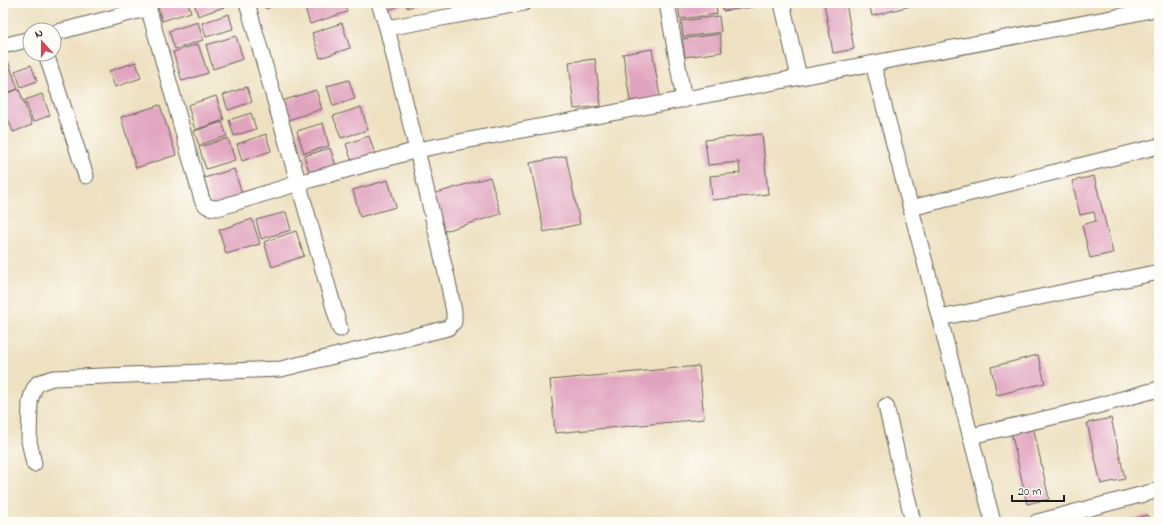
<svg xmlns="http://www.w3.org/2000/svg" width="1162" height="525" font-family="'Indie Flower',sans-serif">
<rect width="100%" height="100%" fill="#fdfcf7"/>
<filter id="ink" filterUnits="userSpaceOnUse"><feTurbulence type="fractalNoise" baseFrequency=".025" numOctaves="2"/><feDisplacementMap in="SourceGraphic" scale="8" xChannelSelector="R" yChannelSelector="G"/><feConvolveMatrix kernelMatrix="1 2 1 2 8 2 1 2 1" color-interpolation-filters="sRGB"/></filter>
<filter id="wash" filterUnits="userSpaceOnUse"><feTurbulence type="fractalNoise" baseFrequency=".012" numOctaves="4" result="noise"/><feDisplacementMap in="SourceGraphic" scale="16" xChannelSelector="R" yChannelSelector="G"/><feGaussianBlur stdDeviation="0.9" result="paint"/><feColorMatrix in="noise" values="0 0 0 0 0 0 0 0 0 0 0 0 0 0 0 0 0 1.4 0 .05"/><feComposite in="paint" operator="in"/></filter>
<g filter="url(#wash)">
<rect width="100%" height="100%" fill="#eee1c1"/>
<g id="blocks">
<g fill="#e1a4bf">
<path d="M160,3H188L191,12L162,21L157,4Z"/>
<path d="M194,3H223L224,7L198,16Z"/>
<path d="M263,3H282L266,9Z"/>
<path d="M311,3H344L347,12L310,24L304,5Z"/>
<path d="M385,3H401L402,5L388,10Z"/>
<path d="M406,3H420L408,8Z"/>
<path d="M678,3H716L717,14L680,19Z"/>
<path d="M722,3H760V6L723,11Z"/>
<path d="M824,3H846L854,49L833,53Z"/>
<path d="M869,3H909L910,6L872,16Z"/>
<path d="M229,14L233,29L206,37L202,23Z"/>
<path d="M719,16L721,32L683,37L681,21Z"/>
<path d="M198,22L203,40L175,49L169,31Z"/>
<path d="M342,23L350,48L320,58L312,33Z"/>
<path d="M720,34L722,52L685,57L682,39Z"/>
<path d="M236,36L243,59L213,69L206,45Z"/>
<path d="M198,44L208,73L182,81L173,52Z"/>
<path d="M652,49L660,97L630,101L623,54Z"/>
<path d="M595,59L601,106L574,109L569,62Z"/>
<path d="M8,61L18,89L3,94V63Z"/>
<path d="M136,62L141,78L115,87L109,71Z"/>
<path d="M31,65L37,81L21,87L15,71Z"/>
<path d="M349,80L355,99L333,106L327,86Z"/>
<path d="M247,87L252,102L228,110L223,95Z"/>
<path d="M19,89L32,125L13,132L3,106V95Z"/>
<path d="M316,90L322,109L288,120L282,101Z"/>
<path d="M42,94L50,115L33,122L25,100Z"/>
<path d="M216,96L224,120L195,130L188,105Z"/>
<path d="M160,105L176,155L136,168L121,117Z"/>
<path d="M361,107L368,130L341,138L333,116Z"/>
<path d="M251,113L256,129L234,136L229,120Z"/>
<path d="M222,122L227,136L199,145L194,131Z"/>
<path d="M323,123L329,146L304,153L297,131Z"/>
<path d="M266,134L271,151L242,161L237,144Z"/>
<path d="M762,134L768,194L712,200L710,176L740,173L739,162L708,165L705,140Z"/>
<path d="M369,136L375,154L352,162L346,144Z"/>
<path d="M228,138L235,160L206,169L199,147Z"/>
<path d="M330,148L337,169L311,177L304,156Z"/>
<path d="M566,156L580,224L544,232L530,163Z"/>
<path d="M234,169L243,197L212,206L204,178Z"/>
<path d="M1094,176L1113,253L1090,258L1082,225L1096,221L1094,212L1080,215L1072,181Z"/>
<path d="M490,177L501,214L441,232L430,195Z"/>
<path d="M388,180L396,207L360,217L353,190Z"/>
<path d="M286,212L291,230L261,239L256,220Z"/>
<path d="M252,219L260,244L226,254L219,230Z"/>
<path d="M296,231L304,256L272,267L264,242Z"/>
<path d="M1038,355L1045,383L997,395L991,367Z"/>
<path d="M699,366L704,419L555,433L550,380Z"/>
<path d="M1111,418L1125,479L1101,484L1087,423Z"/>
<path d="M1033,426L1049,499L1027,504L1011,431Z"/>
<path d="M1148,515L1150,522H1124V521Z"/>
</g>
</g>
</g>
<g filter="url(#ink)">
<use href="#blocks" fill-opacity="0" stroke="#666156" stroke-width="1"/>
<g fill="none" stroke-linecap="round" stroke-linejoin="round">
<defs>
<g id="street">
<path d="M147,3L202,200C206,207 210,208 218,208L299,183L417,150L1132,14L1159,8"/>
<path d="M247,3L340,329"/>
<path d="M667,3L684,100"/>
<path d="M782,3L799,77"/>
<path d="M387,28L524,3"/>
<path d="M54,33L149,8"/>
<path d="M3,46L30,39"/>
<path d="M46,54L86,176"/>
<path d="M873,64L993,522"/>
<path d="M911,208L1159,146"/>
<path d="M940,318L1159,272"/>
<path d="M886,406L913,522"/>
<path d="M971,436L1078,411L1159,389"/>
<path d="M34,464L29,441L30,401L34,389L38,383L53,378L281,369L448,328L454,322V312L448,282L417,150L387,28L379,3"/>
<path d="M1037,522L1159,490"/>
</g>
</defs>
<use href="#street" stroke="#666156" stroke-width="17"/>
<use href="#street" stroke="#fff" stroke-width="15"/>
</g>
</g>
<rect width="1162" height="525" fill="none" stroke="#fdfcf7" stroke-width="16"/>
<g transform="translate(42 42) rotate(339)"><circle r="19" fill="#fdfcf7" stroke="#a3a29f"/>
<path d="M0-3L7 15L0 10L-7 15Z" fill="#d1495b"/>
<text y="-6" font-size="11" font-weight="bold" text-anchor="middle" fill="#1c1c1c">N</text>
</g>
<path d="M1012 495v6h52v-6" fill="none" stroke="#1c1c1c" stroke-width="2"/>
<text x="1018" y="495" font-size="12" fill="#1c1c1c" stroke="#fdfcf7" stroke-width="3" paint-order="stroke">20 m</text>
</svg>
